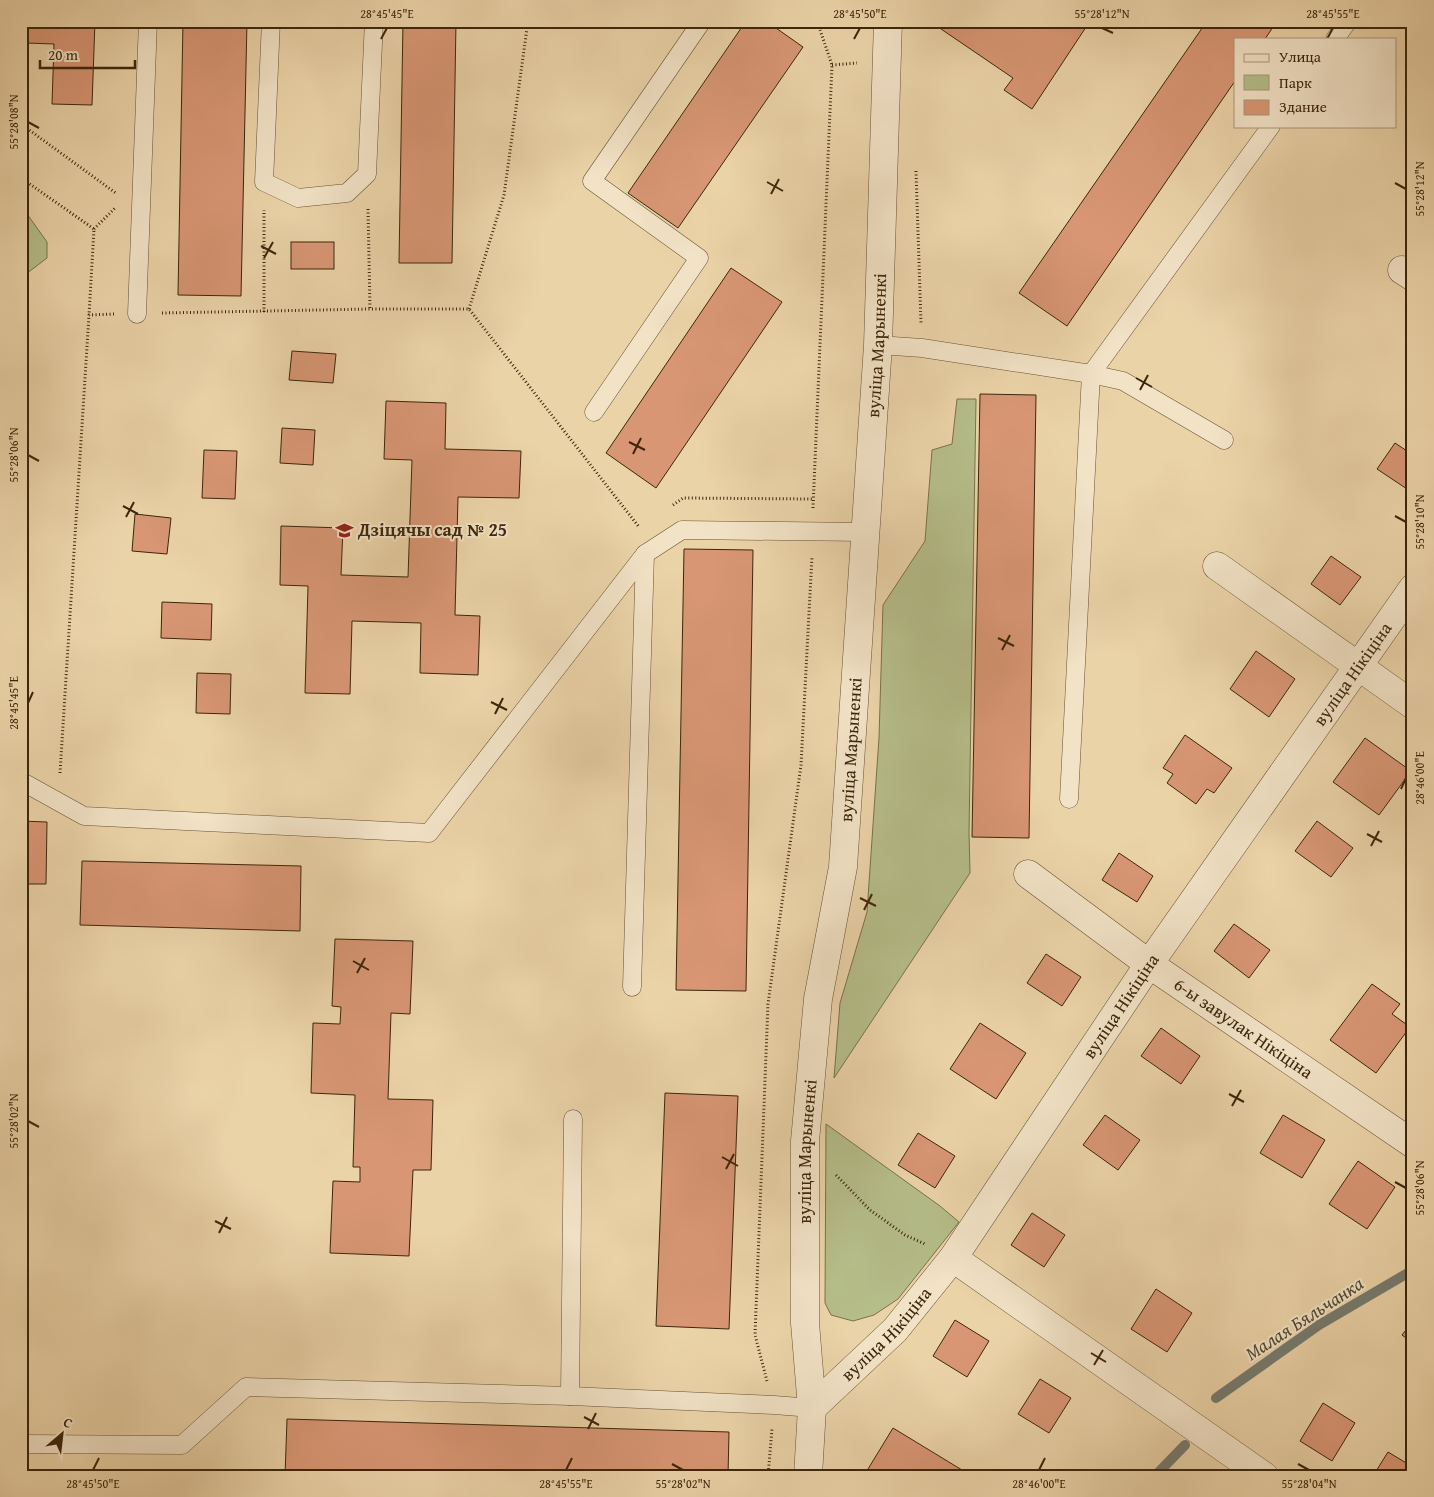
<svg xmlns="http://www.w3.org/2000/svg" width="1434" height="1497" font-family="'Gentium Book Plus',serif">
<rect width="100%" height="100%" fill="#ebd3a8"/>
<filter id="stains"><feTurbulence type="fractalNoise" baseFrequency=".004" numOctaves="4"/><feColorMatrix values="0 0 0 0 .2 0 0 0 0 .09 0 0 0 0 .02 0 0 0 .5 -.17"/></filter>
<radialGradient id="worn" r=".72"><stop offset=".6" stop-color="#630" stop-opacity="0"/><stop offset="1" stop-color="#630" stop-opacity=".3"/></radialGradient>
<g fill="#b5bd89" stroke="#78724a">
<path d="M21,210L27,214L47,242V258L22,277Z"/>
<path d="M957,399H976L969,833L970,873L834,1078L840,1003L867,912L879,738L883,605L925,541L932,450L952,444Z"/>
<path d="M826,1124L940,1206L959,1222L898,1299L874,1315L853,1321L831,1315L825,1303Z"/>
</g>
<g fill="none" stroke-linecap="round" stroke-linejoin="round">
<g stroke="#767c6f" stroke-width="10">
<path d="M1216,1398L1319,1325L1413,1270"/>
<path d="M1155,1476L1185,1445"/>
</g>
</g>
<g fill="#d89674" stroke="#3c260a">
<path d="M26,21H95L92,105L52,104L54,44L26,43Z"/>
<path d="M183,21H247L241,296L178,295Z"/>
<path d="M403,21H456L452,263H399Z"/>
<path d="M746,21H766L803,47L678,228L628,193Z"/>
<path d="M946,21H1090L1032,109L1004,90L1013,78L941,29Z"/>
<path d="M1207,21H1277L1265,39H1235V81L1067,326L1019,293Z"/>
<rect x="291" y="242" width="43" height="27"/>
<path d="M731,268L782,302L656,488L606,453Z"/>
<path d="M292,351L336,354L333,383L289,380Z"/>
<path d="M980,394L1036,395L1029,838L972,837Z"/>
<path d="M386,401L446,403L445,449L521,451L519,498L458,497L455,615L480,616L478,675L420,673L421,623L352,621L350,694L305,693L308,586L280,585L281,526L343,528L341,575L408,577L412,460L384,459Z"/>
<path d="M282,428L315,430L313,465L280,463Z"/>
<path d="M1395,443L1413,455V493L1377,469Z"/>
<path d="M204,450L237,451L235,499L202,498Z"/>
<path d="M135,514L171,518L167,554L132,551Z"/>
<path d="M684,549L753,550L746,991L676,990Z"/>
<path d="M1331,556L1361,577L1340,605L1311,584Z"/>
<path d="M162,602L212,604L211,640L161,638Z"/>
<path d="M1256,651L1295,679L1269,717L1230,689Z"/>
<path d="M197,673L231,674L230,714L196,713Z"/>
<path d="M1185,735L1232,768L1214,793L1207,789L1196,804L1167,783L1173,774L1163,768Z"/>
<path d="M1365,738L1411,771L1379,815L1333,782Z"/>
<path d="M21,821L47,822L46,884H21Z"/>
<path d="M1317,821L1353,848L1331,877L1295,851Z"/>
<path d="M1119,853L1153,876L1137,902L1102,880Z"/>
<path d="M82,861L301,866L300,931L80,925Z"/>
<path d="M1234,924L1270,950L1249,978L1214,951Z"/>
<path d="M335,939L413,941L410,1014L391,1013L388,1099L433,1100L431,1170H413L409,1256L330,1253L333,1181L360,1182V1167H353L355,1095L311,1093L313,1023L340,1024L341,1007L332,1006Z"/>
<path d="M1046,954L1081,977L1062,1006L1027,983Z"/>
<path d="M1372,984L1400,1004L1392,1014L1410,1027L1376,1073L1330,1040Z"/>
<path d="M980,1023L1026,1053L996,1099L950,1069Z"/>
<path d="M1161,1028L1200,1056L1181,1084L1141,1056Z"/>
<path d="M665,1093L738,1096L729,1329L656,1326Z"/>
<path d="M1105,1115L1140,1140L1118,1170L1083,1145Z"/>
<path d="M1283,1115L1325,1140L1302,1178L1260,1153Z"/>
<path d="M918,1133L955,1156L935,1188L898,1165Z"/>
<path d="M1358,1161L1395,1187L1367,1229L1329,1204Z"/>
<path d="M1032,1213L1065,1235L1044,1267L1011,1245Z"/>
<path d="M1156,1289L1192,1313L1167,1352L1131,1329Z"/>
<path d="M955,1320L989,1341L967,1377L933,1356Z"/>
<path d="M1413,1321V1343L1402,1335Z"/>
<path d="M1040,1379L1071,1398L1049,1433L1018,1414Z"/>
<path d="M1323,1403L1355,1423L1332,1461L1300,1441Z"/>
<path d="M287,1419L729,1432L728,1476H285Z"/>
<path d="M893,1428L962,1470L958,1476H880L868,1469Z"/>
<path d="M1388,1452L1413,1467V1476H1373Z"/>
<path d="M21,1472L129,1476H21Z"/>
</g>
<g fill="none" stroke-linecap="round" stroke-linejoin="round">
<defs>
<g id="service">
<path d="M271,21L264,182L298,198L347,193L367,174L374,21"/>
<path d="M1335,39L1348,21"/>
<path d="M137,314L148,21"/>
<path d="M878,345L922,348L1091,374L1123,381L1224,440"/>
<path d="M594,412L699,258L592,181L702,21"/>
<path d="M21,781L84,816L429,833L645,554L682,530L865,532"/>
<path d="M1069,799L1091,374L1271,126"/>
<path d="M632,987L645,554"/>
<path d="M570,1396L573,1119"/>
<path d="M21,1444L182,1445L246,1387L570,1396L774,1405L812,1408"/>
</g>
<g id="minor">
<path d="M1402,270L1413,277"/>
<path d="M1217,566L1413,705"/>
<path id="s1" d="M1028,874L1149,964L1413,1144"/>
<path d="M953,1258L1264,1476"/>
<path id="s2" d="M812,1408L895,1330L953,1258L1149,964L1413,588"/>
<path id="s3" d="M808,1476L812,1408L805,1323V1141L818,999L843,867L878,345L888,21"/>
</g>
</defs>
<use href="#service" stroke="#685132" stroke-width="19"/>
<use href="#minor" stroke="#685132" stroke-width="29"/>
<g stroke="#3c260a" stroke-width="3" stroke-dasharray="1 2.5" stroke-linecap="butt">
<path d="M832,65L857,63"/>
<path d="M21,124L117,194"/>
<path d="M916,171L921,323"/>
<path d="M21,178L94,229L89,315"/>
<path d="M368,209L370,309"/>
<path d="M94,229L115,208"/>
<path d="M469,309L504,195L528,21"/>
<path d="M264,312V210"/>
<path d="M162,313L370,309H469L639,527"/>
<path d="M673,505L683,498L813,499"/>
<path d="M813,508L832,65L817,21"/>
<path d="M60,773L89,315L114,314"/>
<path d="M836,1175L870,1210L905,1235L925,1244"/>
<path d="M767,1381L755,1335L768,1004L801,765L812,556"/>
<path d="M768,1476L772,1429"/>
</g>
<use href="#service" stroke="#f2e2c6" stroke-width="18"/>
<use href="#minor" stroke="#f2e2c6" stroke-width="28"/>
</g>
<path fill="none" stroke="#3c260a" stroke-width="2" d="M1102,28L1113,33M381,39L387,28M854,39L860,28M1327,39L1333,28M28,122L39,128M767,182L783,191M1395,183L1406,189M771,194L779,179M261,246L276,254M264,258L273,242M1136,378L1152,387M1140,390L1148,375M629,442L645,450M633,454L641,438M28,455L39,461M123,506L138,514M1395,516L1406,522M126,517L134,502M998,638L1014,646M1002,650L1010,635M491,702L507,710M28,703L33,692M495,714L503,698M1401,789L1406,778M1367,834L1382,842M1371,846L1379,831M860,898L876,906M864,910L872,894M353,961L369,970M357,973L365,958M1229,1094L1244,1102M1232,1106L1241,1090M28,1121L39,1127M722,1157L738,1166M726,1169L734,1154M1395,1182L1406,1188M215,1221L231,1229M219,1233L227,1217M1091,1353L1106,1362M1094,1365L1103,1350M584,1417L599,1425M588,1429L596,1413M672,1464L683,1470M1298,1464L1309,1470M93,1470L99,1458M566,1470L572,1458M1039,1470L1045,1458"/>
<defs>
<symbol id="school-bare" viewBox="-9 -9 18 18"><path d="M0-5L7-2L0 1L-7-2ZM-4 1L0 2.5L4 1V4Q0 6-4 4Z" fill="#8f2418" stroke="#f2e2c6" stroke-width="2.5" paint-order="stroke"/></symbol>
</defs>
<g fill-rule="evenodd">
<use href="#school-bare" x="332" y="518" width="25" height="25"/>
</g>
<g text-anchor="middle" stroke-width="4" stroke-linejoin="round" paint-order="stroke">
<g font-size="18" fill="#3c260a" stroke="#f2e2c6">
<text dy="6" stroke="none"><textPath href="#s3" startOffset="1135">вуліца Марыненкі</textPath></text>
<text dy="6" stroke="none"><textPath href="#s2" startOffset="914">вуліца Нікіціна</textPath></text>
<text dy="6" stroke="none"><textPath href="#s3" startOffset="730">вуліца Марыненкі</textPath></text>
<text dy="6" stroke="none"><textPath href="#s2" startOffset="509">вуліца Нікіціна</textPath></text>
<text dy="6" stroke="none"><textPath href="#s1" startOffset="265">6-ы завулак Нікіціна</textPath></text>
<text dy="6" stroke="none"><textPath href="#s3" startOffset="325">вуліца Марыненкі</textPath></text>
<text dy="6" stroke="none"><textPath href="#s2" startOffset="105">вуліца Нікіціна</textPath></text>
</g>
<g font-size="18" font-weight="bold" fill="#3c260a" stroke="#f2e2c6" text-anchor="start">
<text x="358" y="536">Дзіцячы сад № 25</text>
</g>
<g font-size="19" font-style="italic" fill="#544a34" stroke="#f2e2c6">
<text transform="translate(1304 1318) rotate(-33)" y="7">Малая Бяльчанка</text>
</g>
</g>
<rect width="1434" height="1497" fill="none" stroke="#ebd3a8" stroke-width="55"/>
<rect x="1234" y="38" width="162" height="90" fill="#f2e2c6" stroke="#a9977b"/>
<rect x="1244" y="54" width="25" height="8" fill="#f2e2c6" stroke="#a9977b"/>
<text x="1279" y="62" font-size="15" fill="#3c260a">Улица</text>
<rect x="1244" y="75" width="25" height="15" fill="#b5bd89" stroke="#a9977b"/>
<text x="1279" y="88" font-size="15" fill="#3c260a">Парк</text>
<rect x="1244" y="100" width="25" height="15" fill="#d89674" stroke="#a9977b"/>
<text x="1279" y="112" font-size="15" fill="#3c260a">Здание</text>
<g transform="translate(62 1434) rotate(28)" stroke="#f2e2c6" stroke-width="4" paint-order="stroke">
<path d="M0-4L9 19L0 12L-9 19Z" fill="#3c260a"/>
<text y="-8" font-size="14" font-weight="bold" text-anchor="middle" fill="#3c260a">С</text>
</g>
<path d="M40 60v8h95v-8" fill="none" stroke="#3c260a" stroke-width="2.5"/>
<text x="48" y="60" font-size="15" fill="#3c260a" stroke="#f2e2c6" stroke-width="4" paint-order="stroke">20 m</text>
<rect x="28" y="28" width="1378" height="1442" fill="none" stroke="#3c260a" stroke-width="2"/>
<g font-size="12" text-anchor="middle" fill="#3c260a">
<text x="387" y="18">28°45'45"E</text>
<text x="860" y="18">28°45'50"E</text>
<text x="1102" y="18">55°28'12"N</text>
<text x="1333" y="18">28°45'55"E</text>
<text transform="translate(14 122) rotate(-90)" y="4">55°28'08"N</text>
<text transform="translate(1420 189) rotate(-90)" y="4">55°28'12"N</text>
<text transform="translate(14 455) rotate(-90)" y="4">55°28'06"N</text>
<text transform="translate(1420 522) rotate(-90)" y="4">55°28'10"N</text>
<text transform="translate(14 703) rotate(-90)" y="4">28°45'45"E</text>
<text transform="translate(1420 778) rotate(-90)" y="4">28°46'00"E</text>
<text transform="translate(14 1121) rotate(-90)" y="4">55°28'02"N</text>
<text transform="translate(1420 1188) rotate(-90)" y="4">55°28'06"N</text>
<text x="93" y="1488">28°45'50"E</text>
<text x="566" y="1488">28°45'55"E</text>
<text x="683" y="1488">55°28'02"N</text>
<text x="1039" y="1488">28°46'00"E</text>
<text x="1309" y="1488">55°28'04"N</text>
</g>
<rect width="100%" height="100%" filter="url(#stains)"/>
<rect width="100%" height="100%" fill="url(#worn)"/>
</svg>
